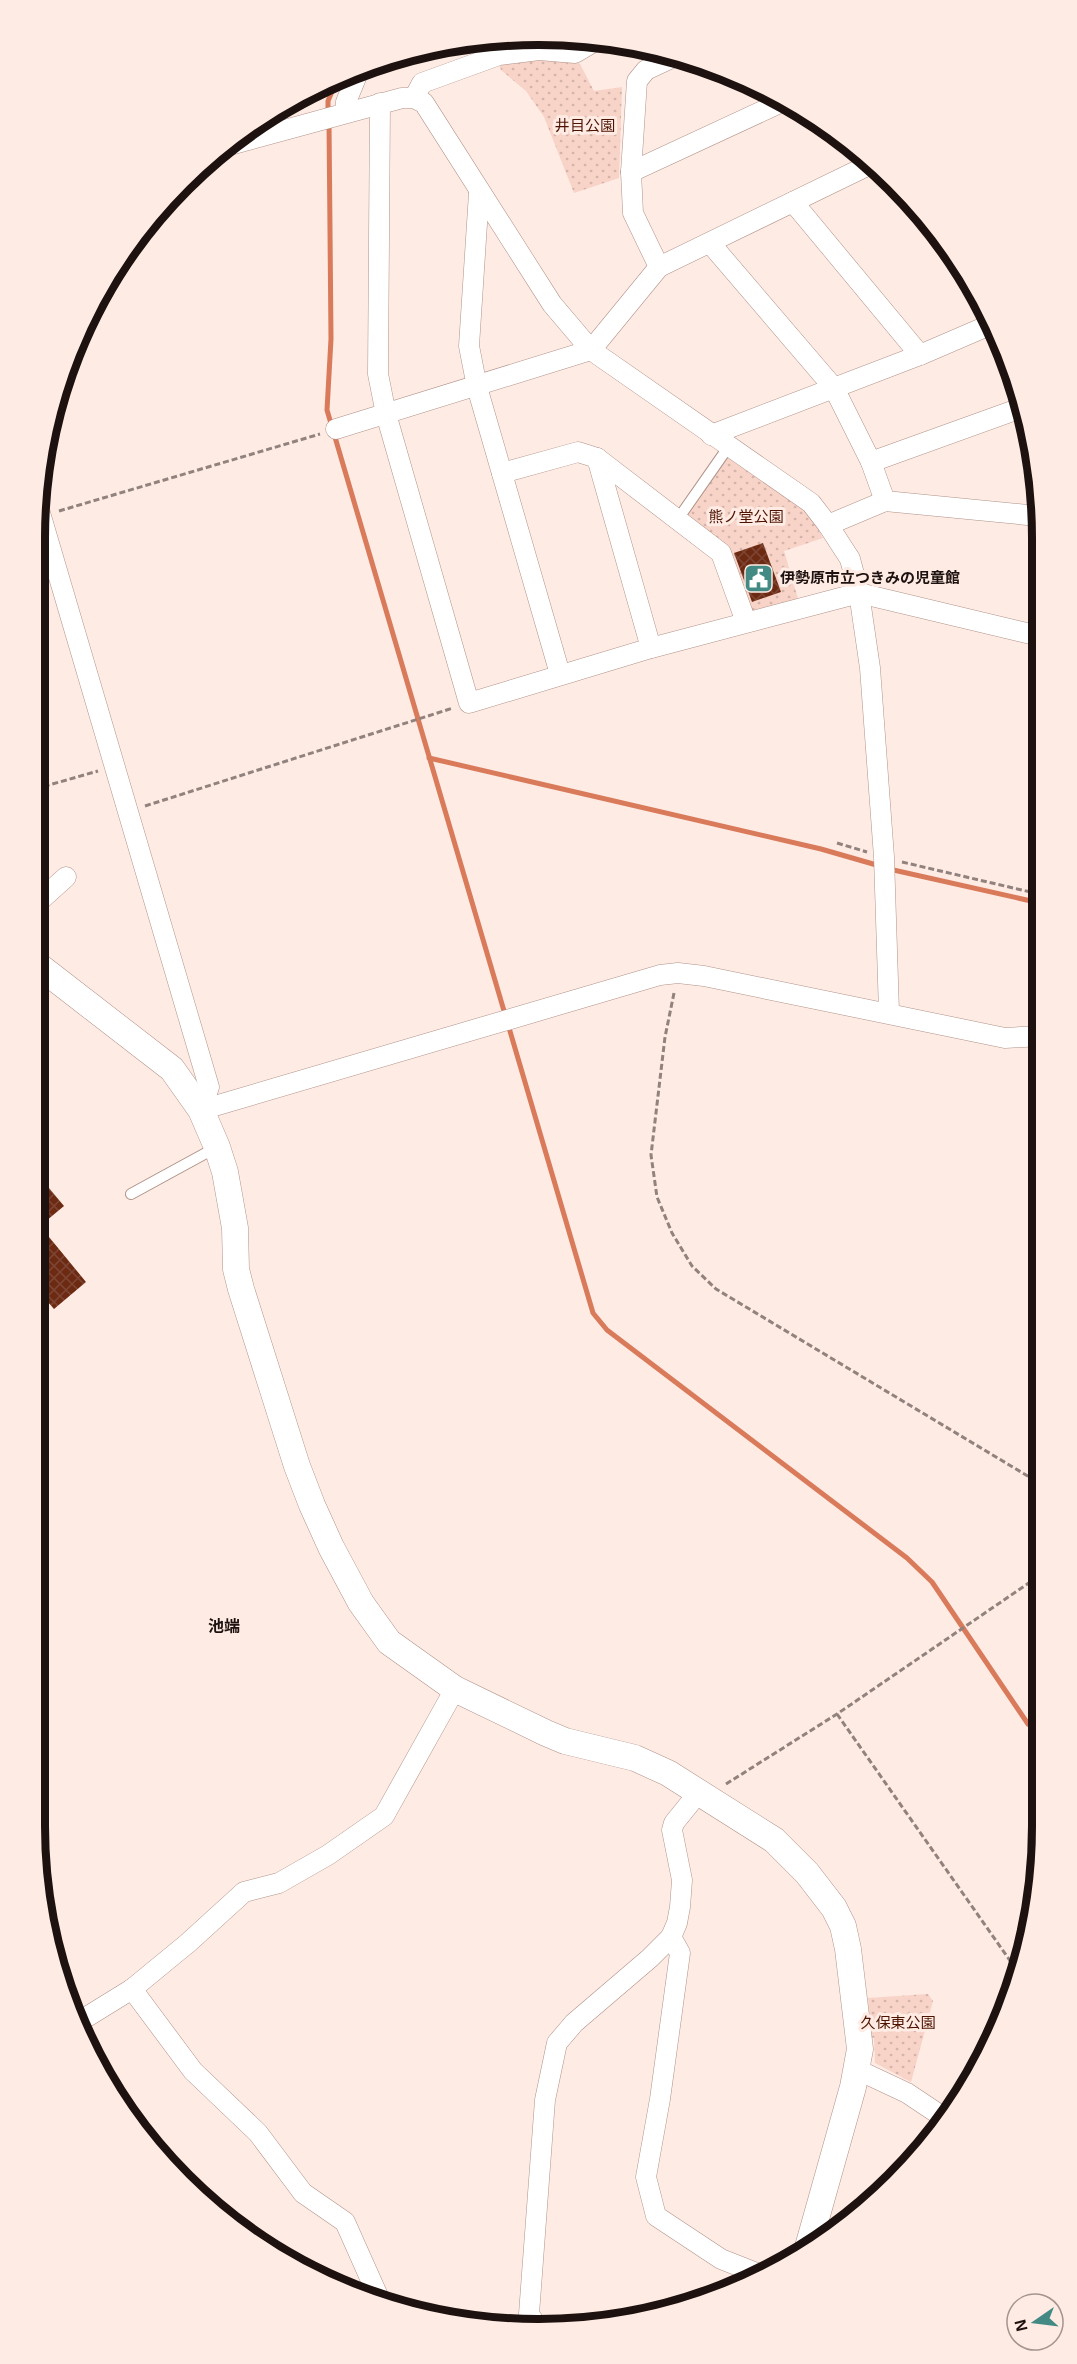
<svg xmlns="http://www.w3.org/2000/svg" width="1077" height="2364" font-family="Arial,'Noto Sans JP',sans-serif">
<defs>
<pattern id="park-dots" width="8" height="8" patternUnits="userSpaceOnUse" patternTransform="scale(1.5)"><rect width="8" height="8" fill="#f8d3c7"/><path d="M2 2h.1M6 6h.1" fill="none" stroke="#d4b4aa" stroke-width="1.8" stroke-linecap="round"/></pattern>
<pattern id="building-cross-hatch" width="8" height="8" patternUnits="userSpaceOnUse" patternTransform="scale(1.5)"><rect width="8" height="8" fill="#6d2a13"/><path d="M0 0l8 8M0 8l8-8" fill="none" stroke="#7d4634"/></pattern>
</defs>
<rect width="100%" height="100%" fill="#feebe4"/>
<g fill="url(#park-dots)">
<path d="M546,54L580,64L594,91L622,87L619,178L574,193L544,117L526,91L501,70L497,59Z"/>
<path d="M732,457L809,513L823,538L784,551L799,602L753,615L686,515L725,459Z"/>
<path d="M928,1994L933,2001L911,2082L875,2063L874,2038L871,2037L868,1998Z"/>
</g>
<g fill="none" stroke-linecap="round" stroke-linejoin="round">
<g stroke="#d97b5b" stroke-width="5">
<path d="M328,113V101L338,77"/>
<path d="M329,122L331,339L327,410L593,1313L607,1330L907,1558L932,1582L1028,1724"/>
<path d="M429,758L821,849L880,866"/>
<path d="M889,869L1040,903"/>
</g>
</g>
<g fill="url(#building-cross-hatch)">
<path d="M763,543L781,592L752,602L734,553Z"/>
<path d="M34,1170L64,1206L40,1226L86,1282L54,1309L34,1286Z"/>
</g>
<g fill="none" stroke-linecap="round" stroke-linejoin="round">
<defs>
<g id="service">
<path d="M678,519L729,446"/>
<path d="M131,1194L217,1147"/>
</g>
<g id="minor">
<path d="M414,98L422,83L499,55L539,50L575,53L597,40"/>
<path d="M380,103L378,374L386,414L469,703L651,648L859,593L1039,636"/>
<path d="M345,113L346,102L360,68"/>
<path d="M226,146L402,98H414L424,103L552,304L591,350L811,503L828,525L850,559L859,593L870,668L884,857L889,1012"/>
<path d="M631,172L782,102"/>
<path d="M479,193L469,346L477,387L560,674"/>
<path d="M793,202L920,355"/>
<path d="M710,243L834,388L871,462L1021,408"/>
<path d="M659,267L633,213L631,172L637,81L646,70L676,56"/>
<path d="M336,429L591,350L659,267L871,164"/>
<path d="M711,435L920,355L992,324"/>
<path d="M597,458L721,553L746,622"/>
<path d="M871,462L885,501L1038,516"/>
<path d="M502,473L578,452L597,458L651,648"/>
<path d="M38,506L209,1087L201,1110"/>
<path d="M828,525L885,501"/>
<path d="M35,905L66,877"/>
<path d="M201,1110L660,975L678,973L704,976L1005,1038L1040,1036"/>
<path d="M671,1937L680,1953L660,2099L646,2177L656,2216L721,2259L759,2274"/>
<path d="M77,2023L132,1989"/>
<path d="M858,2070L907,2093L943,2117"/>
<path d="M378,2296L345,2222L303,2193L258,2133L193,2071L132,1989L188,1943L244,1892L279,1883L328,1855L384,1816L455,1689"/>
<path d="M539,2329L529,2314L545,2100L557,2043L574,2023L650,1958L671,1937L677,1923L680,1907L682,1880L672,1830L674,1823L699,1792"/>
</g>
<path id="tertiary" d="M35,963L172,1069L201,1110L217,1147L225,1172L235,1228L236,1269L241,1289L297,1466L312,1505L331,1547L361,1603L389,1642L455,1689L546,1733L565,1741L635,1758L668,1773L774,1840L807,1873L834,1908L843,1926L848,1949L860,2049L853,2087L808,2247"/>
</defs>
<use href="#service" stroke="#b09389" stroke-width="12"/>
<use href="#minor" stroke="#b09389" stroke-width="21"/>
<use href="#tertiary" stroke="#b09389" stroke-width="27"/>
<g stroke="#91827d" stroke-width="3" stroke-dasharray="6 3" stroke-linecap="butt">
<path d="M301,108L302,96"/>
<path d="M59,511L320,434"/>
<path d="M35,789L98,771"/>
<path d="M145,806L453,708"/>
<path d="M837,843L867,852"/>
<path d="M902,862L1039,894"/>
<path d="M674,993L665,1037L651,1155L657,1197L672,1233L692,1266L716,1289L1041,1484"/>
<path d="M1039,1402L1041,1404"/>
<path d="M837,1714L1018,1972"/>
<path d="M726,1784L837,1714L1042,1574"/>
</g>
<use href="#service" stroke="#fff" stroke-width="10"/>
<use href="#minor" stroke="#fff" stroke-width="20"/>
<use href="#tertiary" stroke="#fff" stroke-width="26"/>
</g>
<defs>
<symbol id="civic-square" viewBox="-11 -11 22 22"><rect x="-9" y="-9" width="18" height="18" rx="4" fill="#438a85" stroke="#feebe4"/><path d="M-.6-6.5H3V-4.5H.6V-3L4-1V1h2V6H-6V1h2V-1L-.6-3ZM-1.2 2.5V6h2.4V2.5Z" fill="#fff"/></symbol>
</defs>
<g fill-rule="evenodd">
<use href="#civic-square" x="742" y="562" width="33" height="33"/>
</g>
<g text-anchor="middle" stroke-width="6" stroke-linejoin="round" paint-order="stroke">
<g font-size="15" fill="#4d1200" stroke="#feebe4">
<text x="585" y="131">井目公園</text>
<text x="746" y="522">熊ノ堂公園</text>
<text x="898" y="2028">久保東公園</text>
</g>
<g font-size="15" font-weight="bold" fill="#1d120f" stroke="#feebe4" text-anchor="start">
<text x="780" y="583">伊勢原市立つきみの児童館</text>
</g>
<g font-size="16" font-weight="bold" fill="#1d120f" stroke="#feebe4">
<text x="224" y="1632">池端</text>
</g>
</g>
<path d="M0 0H1077V2364H0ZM538 45H539A493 493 0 0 1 1032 538V1826A493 493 0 0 1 539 2319H538A493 493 0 0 1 45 1826V538A493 493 0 0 1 538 45Z" fill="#feebe4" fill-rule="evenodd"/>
<path fill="none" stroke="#1d120f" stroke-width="8" d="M538 45H539A493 493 0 0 1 1032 538V1826A493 493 0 0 1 539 2319H538A493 493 0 0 1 45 1826V538A493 493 0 0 1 538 45Z"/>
<g transform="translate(1035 2322) rotate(256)"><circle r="28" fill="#feebe4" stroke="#a4948f" stroke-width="1.5"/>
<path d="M0-4.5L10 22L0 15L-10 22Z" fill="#438a85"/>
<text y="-9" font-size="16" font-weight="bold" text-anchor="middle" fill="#1d120f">N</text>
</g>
</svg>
